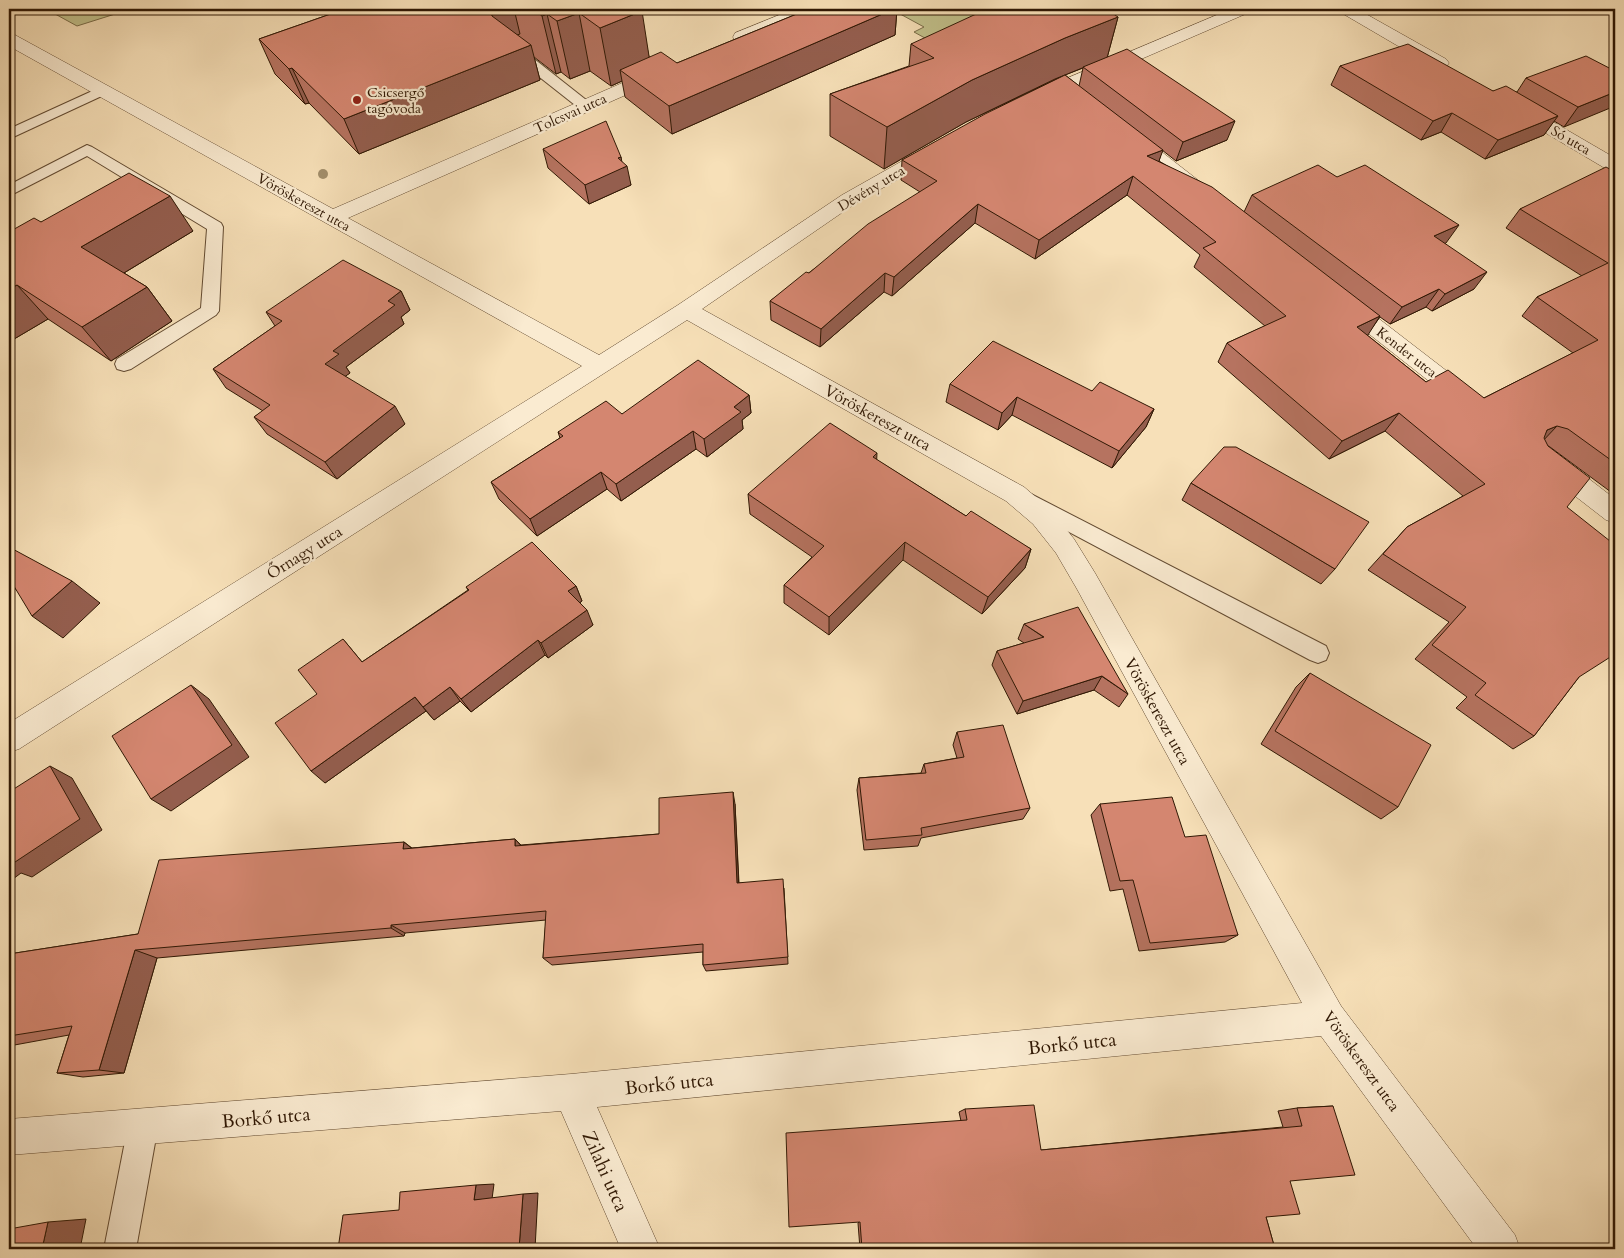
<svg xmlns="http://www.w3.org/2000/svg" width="1624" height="1258" font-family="Cardo,serif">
<rect width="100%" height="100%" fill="#f7e0b8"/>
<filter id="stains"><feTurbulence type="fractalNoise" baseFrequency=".004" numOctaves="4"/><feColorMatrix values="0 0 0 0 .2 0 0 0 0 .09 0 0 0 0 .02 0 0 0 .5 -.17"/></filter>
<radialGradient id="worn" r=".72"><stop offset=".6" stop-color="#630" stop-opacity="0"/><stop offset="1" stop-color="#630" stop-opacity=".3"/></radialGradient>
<g fill="#c2c18b" stroke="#796c48">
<path d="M46,9H131L77,26Z"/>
<path d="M891,9H1024L943,48L914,32L924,27Z"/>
</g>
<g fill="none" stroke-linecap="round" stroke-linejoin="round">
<defs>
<g id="lane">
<path d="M514,46L519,47L590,103L592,106L590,109H580L509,53L507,50Z"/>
<path d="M101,87L106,88L108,91L106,94L9,139V129Z"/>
<path d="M87,145L92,147L221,223L223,227L219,311L216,315L131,369L124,371L117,369L115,364L117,359L201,308L207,229L87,156L9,196V185Z"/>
<path d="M1027,492L1326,646L1329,653L1326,660L1318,663L1310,660L1020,506L1017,500L1020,494Z"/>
<path d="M143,1111L154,1115L158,1126L136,1249H104L128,1126L132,1115Z"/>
</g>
<g id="street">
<path d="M794,9H815L813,12L747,41H735L733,37L735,33Z"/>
<path d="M1231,9H1252L1250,12L1044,101L1038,102L1032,101L1029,97L1032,93Z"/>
<path d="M1338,9H1357L1446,59L1449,63L1446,67L1440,68L1434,67L1340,12Z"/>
<path d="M9,34L15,35L333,209L652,70L658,69L664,70L667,74L664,78L348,218L599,355L678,305L842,195L927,147L934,145L941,147L943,151L941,155L856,203L702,309L1024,487L1051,510L1074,539L1095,573L1341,1006L1515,1235L1520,1249H1477L1321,1036L597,1107L660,1249H621L561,1111L9,1155V1119L571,1074L1302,1003L1077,589L1056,553L1033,524L1006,501L687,320L19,749L9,752V723L582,366L9,46Z"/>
<path d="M1518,104L1524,105L1615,158V172L1608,170L1512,113L1509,109L1512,105Z"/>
<path d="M1129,130L1136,132L1203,184L1206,188L1203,192L1196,194L1189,192L1122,140L1120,136L1122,132Z"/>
<path d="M1344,296L1352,298L1474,392L1478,398L1474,404L1466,406L1458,404L1336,308L1333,303L1336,298Z"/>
<path d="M1553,456L1562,458L1615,499V523L1606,520L1544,472L1541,465L1544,458Z"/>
</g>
</defs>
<use href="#lane" stroke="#624a31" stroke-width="2"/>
<use href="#street" stroke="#624a31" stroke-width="1"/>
<use href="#lane" fill="#faebd1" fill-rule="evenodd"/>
<use href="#street" fill="#faebd1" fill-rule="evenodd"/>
</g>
<circle fill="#a28e6b" cx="323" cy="174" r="5"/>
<g fill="#b67360" stroke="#301804" fill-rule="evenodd">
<path d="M345,9H639L649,57L677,63L809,9H897L895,35L672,134L625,97L622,81L611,86L590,71L570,79L561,72L556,74L534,57L540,80L359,154L309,103L305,104L275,74L259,39Z"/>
<path d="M1599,9H1615V17Z"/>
<path d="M1118,17L1107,58L1227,140L1176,161L1162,150L1159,161L1244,212L1252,195L1337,177L1446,243H1444L1474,289L1432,311L1426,307L1390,324L1380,317L1367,335L1426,382L1484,398L1573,353L1522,316L1537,297L1582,276L1506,228L1520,209L1615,172V495L1550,447L1548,446L1567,507L1579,677L1534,736L1513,749L1456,708L1467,697L1415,659L1449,622L1368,570L1407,527L1463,496L1385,431L1329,459L1218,362L1227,343L1265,326L1194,267L1200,255L1127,195L1035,259L975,223L892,296L884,292L820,347L771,320L770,301L920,192L901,180L902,160L1063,76L966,122L884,169L830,136V94L909,66L911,44ZM1083,68L1079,86L1065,75Z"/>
<path d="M1340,66L1493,91L1517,92L1526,78L1615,71L1564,127L1554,121L1544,135L1485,159L1441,132L1421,140L1331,85Z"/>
<path d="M543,149L621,157V161L631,185L589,204L548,168Z"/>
<path d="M41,222L193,231L124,273L147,287L172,321L111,361L48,319L9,342V232Z"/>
<path d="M401,291L410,310L401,317L404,324L346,367L350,373L345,376L405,424L337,479L267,434L254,417L263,411L226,388L213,369L275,326L266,312Z"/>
<path d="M950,384L1092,391L1154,409L1146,427L1112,468L1012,415L998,430L946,402Z"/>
<path d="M749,395L751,413L742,420L743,429L707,457L696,449L621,501L607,489L537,536L499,499L491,482L560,438L558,432L622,414Z"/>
<path d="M877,460L966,516L1031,549L1025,568L982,614L903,560L829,635L784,603V585L812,557L750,514L748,494Z"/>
<path d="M1191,483L1335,569L1321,584L1182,500Z"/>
<path d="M576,586L582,601L580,603L593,625L548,658L545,655L471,712L460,701L434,720L426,711L325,783L317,694L343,639L362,662L468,590L466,587Z"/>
<path d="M1024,624L1128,694L1119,707L1094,690L1017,714L992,665L997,651L1024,643L1018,639Z"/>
<path d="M1310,673L1398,807L1381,819L1261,744L1296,687Z"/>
<path d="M957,732L1030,808L1023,819L921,838L918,846L864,850L857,790L859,778L921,773L924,764L957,758L953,745Z"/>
<path d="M735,804L739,883L784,888L788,964L706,971L703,965V952L552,965L543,958L546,920L405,933L404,936L157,958L124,1073L83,1077L57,1073L69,1035L9,1046V954L138,934L404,842L412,848L515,839L521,845L659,834Z"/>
<path d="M1100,804L1185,837L1238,935L1225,942L1139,951L1123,889L1110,891L1091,815Z"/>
<path d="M1333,1106L1290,1181L1266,1217L1275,1249H1088L1087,1244L1020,1249H860L858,1223L961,1121L959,1112L965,1109L1041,1150L1283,1127L1278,1111L1297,1108Z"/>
</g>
<g fill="#945e4e" stroke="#301804">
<path d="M491,9H514L520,34L502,40L490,11Z"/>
<path d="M894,9H897L895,35L672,134L669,106Z"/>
<path d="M642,11L651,69L620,70L622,81L611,86L600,28Z"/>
<path d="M579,13L590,71L570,79L557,21Z"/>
<path d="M547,14L561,72L556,74L542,16Z"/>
<path d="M1118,17L1107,58L1055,79L966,122L884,169L887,127L972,80L1065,38Z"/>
<path d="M531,45L540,80L359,154L344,119Z"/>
<path d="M292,68L309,103L305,104L289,69Z"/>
<path d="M1615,92V106L1564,127L1578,107Z"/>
<path d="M1452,113L1441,132L1421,140L1433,121Z"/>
<path d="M1558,116L1544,135L1485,159L1498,140Z"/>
<path d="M1235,121L1227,140L1176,161L1183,142Z"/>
<path d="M1163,150L1156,169L1147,156Z"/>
<path d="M621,157L623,168L627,166L631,185L589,204L585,185L618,158Z"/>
<path d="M1133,176L1127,195L1035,259L1039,240Z"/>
<path d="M170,196L193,231L109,282L81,247Z"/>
<path d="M978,204L975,223L892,296L894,277Z"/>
<path d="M1459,225L1446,243L1422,254L1434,236Z"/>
<path d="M1487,272L1474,289L1432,311L1445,294Z"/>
<path d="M885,273L884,292L820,347L821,329Z"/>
<path d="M17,285L48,319L9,342V289Z"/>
<path d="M147,287L172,321L111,361L82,327Z"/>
<path d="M1439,289L1426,307L1390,324L1402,307Z"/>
<path d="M401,291L410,310L401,317L404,324L346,367L350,373L336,383L325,364L333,351L388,301Z"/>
<path d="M1380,316L1368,335L1345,346L1357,327Z"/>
<path d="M749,395L751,413L742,420L743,429L707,457L704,439L734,407Z"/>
<path d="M1017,397L1012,415L998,430L1002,413Z"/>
<path d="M395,406L405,424L337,479L325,462Z"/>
<path d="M1154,409L1146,427L1112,468L1119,451Z"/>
<path d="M1399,413L1385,431L1329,459L1342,441Z"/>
<path d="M1557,426L1540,444L1547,430Z"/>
<path d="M693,431L696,449L621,501L616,484Z"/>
<path d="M877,453L876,473L873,457Z"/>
<path d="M601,472L607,489L537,536L530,519Z"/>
<path d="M905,542L903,560L829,635V617Z"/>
<path d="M1031,549L1025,568L982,614L988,597Z"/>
<path d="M9,567L27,582L9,593Z"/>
<path d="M72,581L100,603L63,638L32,616Z"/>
<path d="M576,586L582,601L575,606L568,591Z"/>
<path d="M587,610L593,625L548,658L541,643Z"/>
<path d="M538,640L545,655L471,712L461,699Z"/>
<path d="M1102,676L1094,690L1017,714L1023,701Z"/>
<path d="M191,685L209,699L249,757L171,811L151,799Z"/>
<path d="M450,687L460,701L434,720L423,707Z"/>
<path d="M415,697L426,711L325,783L311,771Z"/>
<path d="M50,766L72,778L102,830L32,877L21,873L9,882V863Z"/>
<path d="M733,792L735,804L739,892L737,883Z"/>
<path d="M515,839L524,849L515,846Z"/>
<path d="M404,842L416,852L403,849Z"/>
<path d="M391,925L405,933L404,936L391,928Z"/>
<path d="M135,950L157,958L124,1073L99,1070Z"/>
<path d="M494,1184L492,1199L474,1200L476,1185Z"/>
<path d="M538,1193L535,1249H519L523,1194Z"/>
<path d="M86,1219L80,1249H42L48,1222Z"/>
</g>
<g fill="#d48670" stroke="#301804">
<path d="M345,9H491L490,11L492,16L531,45L344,119L292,68L289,69L259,39Z"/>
<path d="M533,9H639L642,11L600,28L579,13L557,21L547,14L542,16Z"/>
<path d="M809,9H894L669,106L620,70L661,52L677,63Z"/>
<path d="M987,9H1106L1118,17L1065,38L972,80L887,127L830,94L934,58L911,44Z"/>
<path d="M1408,44L1493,91L1506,86L1558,116L1498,140L1452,113L1433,121L1340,66Z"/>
<path d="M1127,49L1235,121L1183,142L1083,67Z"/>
<path d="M1586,56L1615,71V92L1578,107L1526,78Z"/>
<path d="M1065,75L1163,150L1147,156L1212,187L1380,316L1357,327L1426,382L1448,370L1484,398L1598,340L1537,297L1608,263L1520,209L1606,167L1615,172V463L1568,429L1557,426L1547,430L1544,438L1548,446L1590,478L1567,507L1615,545V654L1579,677L1534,736L1475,695L1486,683L1432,645L1466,607L1383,554L1407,527L1485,484L1399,413L1342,441L1227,343L1286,316L1203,248L1216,242L1133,176L1039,240L978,204L894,277L885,273L821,329L770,301L806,272L809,273L868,224L937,181L902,160L985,114Z"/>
<path d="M606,121L621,157L618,158L627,166L585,185L543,149Z"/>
<path d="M1318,165L1337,177L1365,165L1459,225L1434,236L1487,272L1445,294L1439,289L1402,307L1252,195Z"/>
<path d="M129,173L170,196L81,247L147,287L82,327L17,285L9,289V232L34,218L41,222Z"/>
<path d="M343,260L401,291L388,301L395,305L333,351L339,354L325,364L395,406L325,462L254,417L270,405L213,369L282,321L266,312Z"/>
<path d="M993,341L1092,391L1100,382L1154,409L1119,451L1017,397L1002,413L950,384Z"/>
<path d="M698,360L749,395L734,407L741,412L704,439L693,431L616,484L601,472L530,519L491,482L563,436L558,432L606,401L622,414Z"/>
<path d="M830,423L877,453L873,457L966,516L971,511L1031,549L988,597L905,542L829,617L784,585L824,546L748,494Z"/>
<path d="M1224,447H1236L1369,522L1335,569L1191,483Z"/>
<path d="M532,542L576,586L568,591L587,610L541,643L538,640L461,699L450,687L423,707L415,697L311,771L275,723L317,694L298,670L343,639L362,662L469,590L466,587Z"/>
<path d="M9,547L72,581L32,616L9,578Z"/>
<path d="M1078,607L1128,694L1102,676L1023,701L997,651L1044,637L1024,624Z"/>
<path d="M1310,673L1431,745L1398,807L1275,731Z"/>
<path d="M191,685L232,745L151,799L112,736Z"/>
<path d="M1003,725L1030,808L921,828L922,835L866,840L859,778L926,773L924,764L964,757L957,732Z"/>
<path d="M50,766L80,819L9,866V792Z"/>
<path d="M733,792L737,883L783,879L788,957L703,965V944L543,958L546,911L391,925V928L135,950L99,1070L57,1073L72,1026L9,1036V954L138,934L159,860L404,842L403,849L515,839V846L659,834V798Z"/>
<path d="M1172,797L1185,837L1206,835L1238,935L1150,943L1133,880L1120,881L1100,804Z"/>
<path d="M1034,1105L1041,1150L1302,1126L1297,1108L1333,1106L1355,1175L1290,1181L1300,1214L1266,1217L1275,1249H1100L1098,1244L1021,1249H862L860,1222L789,1227L786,1133L967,1120L965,1109Z"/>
<path d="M476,1185L474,1200L523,1194L519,1249H338L343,1215L399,1210L400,1192Z"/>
<path d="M48,1222L42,1249H9V1229Z"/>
</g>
<circle fill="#8f2418" stroke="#faebd1" stroke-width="2" cx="357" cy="100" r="5"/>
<g text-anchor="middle" stroke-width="4.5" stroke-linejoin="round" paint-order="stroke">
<g font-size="14" fill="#301804" stroke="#faebd1" text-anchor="start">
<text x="367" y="97">Csicsergő<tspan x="367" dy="16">tagóvoda</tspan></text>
</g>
<g font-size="14" fill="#301804" stroke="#faebd1">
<text transform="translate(570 113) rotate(-24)" y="5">Tolcsvai utca</text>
<text transform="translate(1571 140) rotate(30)" y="5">Só utca</text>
<text transform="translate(871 188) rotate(-31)" y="5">Dévény utca</text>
<text transform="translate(304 202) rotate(29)" y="5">Vöröskereszt utca</text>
<text transform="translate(1407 352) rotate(38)" y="5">Kender utca</text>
</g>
<g font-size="16" fill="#301804" stroke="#faebd1">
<text transform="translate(878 417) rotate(29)" y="6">Vöröskereszt utca</text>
<text transform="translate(304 552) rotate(-32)" y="6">Őrnagy utca</text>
<text transform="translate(1158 711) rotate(61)" y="6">Vöröskereszt utca</text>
<text transform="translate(1362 1061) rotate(54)" y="6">Vöröskereszt utca</text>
</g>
<g font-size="19" fill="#301804" stroke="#faebd1">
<text transform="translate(1072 1043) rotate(-6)" y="7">Borkő utca</text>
<text transform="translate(669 1083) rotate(-6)" y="7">Borkő utca</text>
<text transform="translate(266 1117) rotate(-5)" y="7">Borkő utca</text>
<text transform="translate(606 1171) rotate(66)" y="7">Zilahi utca</text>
</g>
</g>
<rect width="1624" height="1258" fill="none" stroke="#f7e0b8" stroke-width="30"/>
<rect x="10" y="10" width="1604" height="1238" fill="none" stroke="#301804" stroke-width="2.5"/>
<rect x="15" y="15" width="1594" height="1228" fill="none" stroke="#301804"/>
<rect width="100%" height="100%" filter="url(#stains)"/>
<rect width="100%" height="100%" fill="url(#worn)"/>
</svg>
